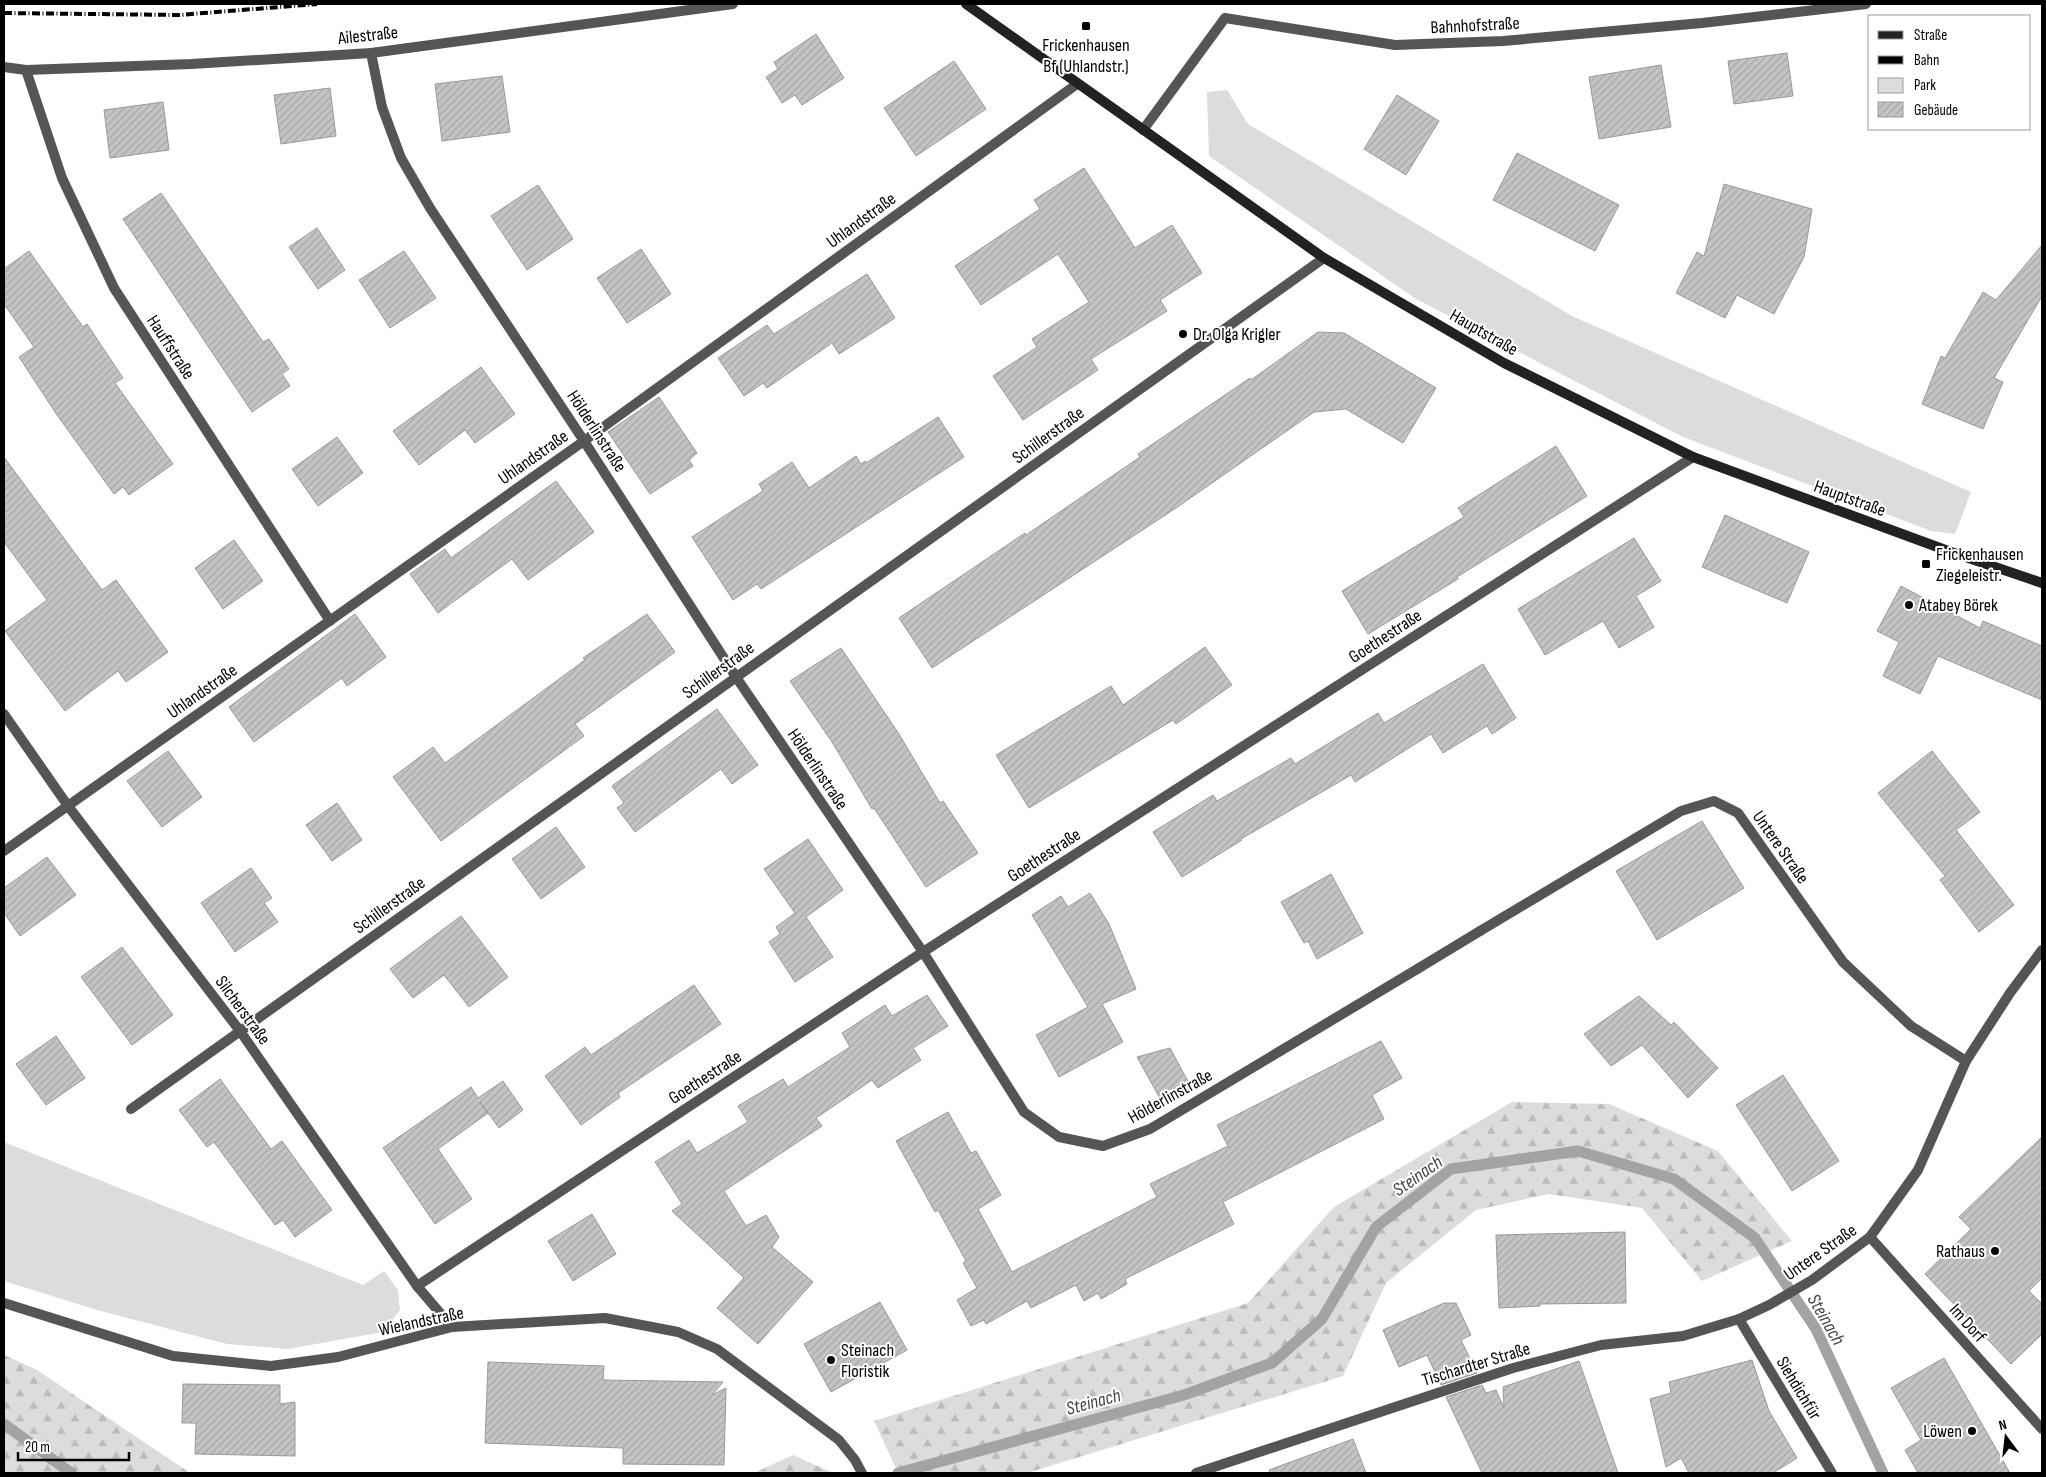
<svg xmlns="http://www.w3.org/2000/svg" width="2046" height="1477" font-family="'Sofia Sans Condensed',sans-serif">
<defs>
<pattern id="forest-firs" width="22" height="20" patternUnits="userSpaceOnUse" patternTransform="scale(1.25)"><rect width="22" height="20" fill="#dcdcdc"/><path d="M5 1l3.5 6h-7zM16 11l3.5 6h-7z" fill="#bbb"/></pattern>
<pattern id="building-hatch" width="6" height="6" patternUnits="userSpaceOnUse" patternTransform="scale(1.25)"><rect width="6" height="6" fill="#c4c4c4"/><path d="M-1 1l2-2M0 6l6-6M5 7l2-2" fill="none" stroke="#a7a7a7"/></pattern>
</defs>
<rect width="100%" height="100%" fill="#fff"/>
<g fill="#dcdcdc">
<path d="M1227,90L1248,124L1572,316L1971,492L1955,534L1931,531L1683,437L1416,299L1209,156L1207,92Z"/>
<path d="M4,1142L363,1285L384,1271L398,1290L400,1310L383,1332L288,1349L227,1344L97,1310L4,1281Z"/>
</g>
<g fill="url(#forest-firs)">
<path d="M1512,1102L1609,1104L1718,1151L1792,1241L1702,1281L1642,1208L1549,1194L1476,1210L1386,1283L1343,1376L1027,1473H898L874,1421L1248,1303L1334,1207Z"/>
<path d="M4,1355L37,1370L190,1473H4Z"/>
<path d="M793,1455L833,1473H754Z"/>
</g>
<g fill="none" stroke-linecap="round" stroke-linejoin="round">
<g stroke="#a3a3a3" stroke-width="11">
<path d="M4,1424L71,1473"/>
<path d="M898,1473L1184,1395L1272,1363L1322,1319L1376,1227L1451,1169L1578,1151L1674,1179L1755,1238L1816,1329L1883,1473"/>
</g>
</g>
<g fill="url(#building-hatch)" stroke="#999">
<path d="M816,34L844,78L802,105L795,95L782,103L766,77L778,69L774,62Z"/>
<path d="M1787,53L1793,96L1734,104L1728,61Z"/>
<path d="M954,61L986,109L916,156L884,108Z"/>
<path d="M1661,65L1671,127L1599,139L1589,77Z"/>
<path d="M502,76L510,132L442,141L435,84Z"/>
<path d="M330,88L336,136L281,144L274,95Z"/>
<path d="M1397,95L1439,121L1406,175L1364,149Z"/>
<path d="M163,102L169,150L110,158L104,110Z"/>
<path d="M1517,153L1619,205L1595,251L1493,200Z"/>
<path d="M1084,168L1135,248L1172,225L1202,273L1160,300L1167,311L1091,359L1098,370L1023,420L993,376L1037,347L1032,339L1089,302L1058,254L981,305L955,266L1040,209L1034,200Z"/>
<path d="M1724,184L1812,209L1804,257L1774,314L1737,295L1725,318L1676,293L1697,252L1704,256Z"/>
<path d="M538,185L573,239L527,270L491,216Z"/>
<path d="M161,193L263,342L269,339L289,369L282,374L290,386L252,412L123,219Z"/>
<path d="M317,228L345,270L318,289L289,247Z"/>
<path d="M2042,245V296L1994,378L2003,382L1983,429L1922,404L1941,356L1945,358L1983,292L1996,300Z"/>
<path d="M641,249L671,294L627,323L597,278Z"/>
<path d="M29,251L83,327L87,324L123,378L115,383L173,464L129,495L123,487L114,494L57,415L19,357L34,347L4,304V269Z"/>
<path d="M404,251L436,298L390,328L359,280Z"/>
<path d="M867,274L895,318L839,354L832,343L767,388L763,383L744,396L718,358L767,325L774,334Z"/>
<path d="M1318,332L1344,333L1436,388L1403,443L1346,409L1314,412L1176,508L932,668L899,618L1025,533L1026,535L1140,457L1138,454L1250,378L1251,380Z"/>
<path d="M481,367L515,414L475,443L465,430L419,465L393,431Z"/>
<path d="M659,397L697,453L689,460L693,466L650,494L608,432Z"/>
<path d="M938,417L964,457L761,589L757,584L733,600L692,537L763,491L759,484L792,462L809,488L856,456L861,464L865,461L866,463Z"/>
<path d="M337,437L363,473L318,506L292,469Z"/>
<path d="M1556,446L1587,496L1457,577L1458,579L1368,634L1342,591L1464,517L1458,508Z"/>
<path d="M4,457L102,590L116,580L168,652L126,682L118,671L65,711L5,631L47,600L4,542Z"/>
<path d="M556,481L594,532L528,580L512,559L438,613L410,574L445,549L451,558Z"/>
<path d="M1725,515L1809,552L1787,603L1702,567Z"/>
<path d="M1634,538L1661,581L1636,596L1654,627L1619,648L1603,621L1545,655L1518,609Z"/>
<path d="M234,540L263,581L223,609L195,568Z"/>
<path d="M1901,586L1980,628L1983,621L2042,646V700L1938,656L1920,694L1883,676L1899,642L1877,631Z"/>
<path d="M355,614L386,657L347,686L342,678L254,742L229,707Z"/>
<path d="M647,614L675,652L575,724L584,736L441,841L393,777L433,747L445,763L585,660L583,658Z"/>
<path d="M1205,647L1232,685L1176,724L1173,720L1029,808L996,755L1111,686L1123,705Z"/>
<path d="M841,648L899,734L940,803L943,801L978,853L926,887L874,808L872,809L832,742L790,681Z"/>
<path d="M1483,664L1516,718L1492,734L1487,726L1443,753L1431,734L1355,782L1351,775L1241,839L1242,840L1182,877L1153,832L1213,795L1217,801L1291,758L1295,764L1378,713L1384,723Z"/>
<path d="M717,709L758,765L732,784L721,769L635,832L617,808L624,803L612,786Z"/>
<path d="M168,751L202,797L162,827L127,781Z"/>
<path d="M1932,751L1980,812L1956,830L2014,905L1979,932L1940,880L1945,876L1878,793Z"/>
<path d="M337,803L362,840L332,861L306,825Z"/>
<path d="M1702,821L1744,888L1657,940L1616,871Z"/>
<path d="M556,827L585,867L541,899L512,859Z"/>
<path d="M808,839L843,890L806,917L833,957L795,982L769,942L780,934L776,927L795,913L764,869Z"/>
<path d="M47,857L76,895L20,936L4,913V888Z"/>
<path d="M251,868L272,898L264,903L278,922L235,952L201,903Z"/>
<path d="M1331,874L1363,933L1317,959L1308,941L1304,943L1281,902Z"/>
<path d="M1090,893L1109,924L1136,989L1102,1004L1123,1042L1059,1077L1036,1035L1088,1007L1032,915L1061,896L1068,907Z"/>
<path d="M461,916L508,977L469,1007L444,975L413,998L390,969Z"/>
<path d="M122,947L173,1015L132,1045L81,977Z"/>
<path d="M694,985L721,1024L618,1093L620,1097L581,1125L545,1076L585,1047L591,1055Z"/>
<path d="M927,995L948,1026L913,1048L921,1060L878,1088L872,1080L816,1118L822,1126L724,1191L746,1226L766,1215L779,1237L772,1247L813,1282L758,1344L717,1308L744,1278L672,1211L682,1204L655,1162L689,1140L697,1153L748,1122L738,1106L783,1079L788,1087L850,1047L842,1033L885,1005L892,1016Z"/>
<path d="M1639,996L1671,1025L1674,1022L1718,1068L1688,1098L1642,1045L1611,1066L1584,1034Z"/>
<path d="M56,1036L85,1078L46,1105L16,1064Z"/>
<path d="M1381,1041L1402,1078L1372,1095L1384,1119L1223,1202L1234,1224L1125,1279L1127,1284L1101,1299L1098,1293L1084,1301L1076,1285L1031,1308L1027,1301L986,1324L984,1320L971,1326L957,1300L977,1288L963,1263L966,1261L938,1210L935,1212L896,1141L948,1112L971,1153L976,1151L1001,1195L978,1209L1012,1272L1157,1197L1150,1184L1228,1146L1217,1125Z"/>
<path d="M1170,1048L1191,1087L1162,1102L1137,1057Z"/>
<path d="M1783,1075L1839,1161L1792,1191L1736,1105Z"/>
<path d="M220,1079L271,1149L282,1141L332,1210L295,1237L283,1220L275,1225L214,1142L207,1147L179,1110Z"/>
<path d="M503,1081L523,1110L499,1128L480,1102L488,1113L438,1149L472,1199L435,1224L383,1148L471,1087L478,1098Z"/>
<path d="M2042,1137V1278L2029,1291L2042,1304V1334L2011,1364L1925,1274L1971,1229L1959,1217Z"/>
<path d="M592,1214L616,1254L573,1281L548,1241Z"/>
<path d="M1625,1232L1626,1303L1540,1304V1306L1499,1308L1496,1235Z"/>
<path d="M880,1302L907,1350L831,1392L804,1344Z"/>
<path d="M1444,1303H1456L1471,1335L1461,1340L1477,1373L1441,1385L1427,1355L1399,1367L1383,1330Z"/>
<path d="M1944,1358L2010,1473H1918L1905,1450L1921,1440L1891,1388Z"/>
<path d="M1752,1360L1769,1411L1797,1458L1773,1473H1689L1681,1458L1666,1467L1650,1399L1671,1393L1669,1382Z"/>
<path d="M1579,1361L1618,1473H1482L1446,1397L1482,1385L1486,1393L1496,1390L1504,1408L1503,1387Z"/>
<path d="M488,1362L604,1366L603,1380L723,1382L712,1395L726,1388L724,1465L623,1464V1448L485,1443Z"/>
<path d="M183,1384L280,1385V1404L295,1402V1456L195,1454L196,1423H182Z"/>
<path d="M1353,1439L1366,1473H1270L1269,1470Z"/>
</g>
<g fill="none" stroke-linecap="round" stroke-linejoin="round">
<path stroke="#555" stroke-width="10" d="M1419,968L1480,931"/>
<g stroke="#555" stroke-width="10">
<path d="M371,53L382,107L401,158L430,208L584,441L736,677L923,952L1024,1112L1059,1137L1103,1146L1150,1129L1419,968"/>
<path d="M4,67L26,70L191,64L371,53L733,4"/>
<path d="M26,70L62,178L114,288L330,621"/>
<path d="M1143,130L1225,18L1395,45L1503,41L1702,23L1866,4"/>
<path d="M4,714L68,806L240,1031L417,1286L452,1327"/>
<path d="M4,851L584,441L1077,84"/>
<path d="M1480,931L1681,811L1714,801L1738,813L1843,962L1911,1026L1966,1061"/>
<path d="M131,1109L1324,258"/>
<path d="M1870,1237L2042,1429"/>
<path d="M417,1286L923,952L1693,457"/>
<path d="M4,1303L173,1356L271,1366L338,1357L452,1327L605,1318L678,1332L717,1349L839,1440L855,1460L862,1473"/>
<path d="M1739,1319L1832,1473"/>
</g>
<path stroke="#555" stroke-width="10" d="M1196,1473L1513,1368L1601,1345L1683,1336L1739,1319L1769,1305L1812,1280L1870,1237L1918,1170L1966,1061L2010,993L2042,950"/>
<path stroke="#222" stroke-width="10" d="M966,4L1324,258L1504,363L1693,457L1951,552L2042,583"/>
<path stroke="#000" stroke-width="4" stroke-dasharray="8 2.5 1 2.5" stroke-linecap="butt" d="M4,13L179,15L317,4"/>
</g>
<g fill="#000" stroke="#fff" stroke-width="2">
<rect x="1081" y="21" width="10" height="10" rx="2.5"/>
<circle cx="1183" cy="334" r="5"/>
<rect x="1921" y="559" width="10" height="10" rx="2.5"/>
<circle cx="1909" cy="605" r="5"/>
<circle cx="1995" cy="1251" r="5"/>
<circle cx="831" cy="1360" r="5"/>
<circle cx="1972" cy="1431" r="5"/>
</g>
<g text-anchor="middle" stroke-width="4" stroke-linejoin="round" paint-order="stroke">
<g font-size="18" fill="#000" stroke="#fff">
<text transform="translate(1475 25) rotate(-3)" y="6">Bahnhofstraße</text>
<text transform="translate(368 35) rotate(-6)" y="6">Ailestraße</text>
<text transform="translate(861 220) rotate(-36)" y="6">Uhlandstraße</text>
<text transform="translate(1484 332) rotate(30)" y="6">Hauptstraße</text>
<text transform="translate(171 347) rotate(57)" y="6">Hauffstraße</text>
<text transform="translate(597 431) rotate(57)" y="6">Hölderlinstraße</text>
<text transform="translate(1048 435) rotate(-36)" y="6">Schillerstraße</text>
<text transform="translate(533 457) rotate(-35)" y="6">Uhlandstraße</text>
<text transform="translate(1850 498) rotate(20)" y="6">Hauptstraße</text>
<text transform="translate(1385 636) rotate(-33)" y="6">Goethestraße</text>
<text transform="translate(718 670) rotate(-36)" y="6">Schillerstraße</text>
<text transform="translate(202 691) rotate(-35)" y="6">Uhlandstraße</text>
<text transform="translate(818 769) rotate(56)" y="6">Hölderlinstraße</text>
<text transform="translate(1781 847) rotate(55)" y="6">Untere Straße</text>
<text transform="translate(1044 855) rotate(-33)" y="6">Goethestraße</text>
<text transform="translate(389 905) rotate(-36)" y="6">Schillerstraße</text>
<text transform="translate(243 1010) rotate(54)" y="6">Silcherstraße</text>
<text transform="translate(705 1077) rotate(-33)" y="6">Goethestraße</text>
<text transform="translate(1170 1096) rotate(-29)" y="6">Hölderlinstraße</text>
<text transform="translate(1820 1252) rotate(-35)" y="6">Untere Straße</text>
<text transform="translate(421 1321) rotate(-12)" y="6">Wielandstraße</text>
<text transform="translate(1968 1323) rotate(48)" y="6">Im Dorf</text>
<text transform="translate(1476 1364) rotate(-17)" y="6">Tischardter Straße</text>
<text transform="translate(1799 1388) rotate(59)" y="6">Siehdichfür</text>
</g>
<g font-size="18" fill="#000" stroke="#fff" text-anchor="start">
<text x="1086" y="51" text-anchor="middle">Frickenhausen<tspan x="1086" dy="21">Bf (Uhlandstr.)</tspan></text>
<text x="1193" y="340">Dr. Olga Krigler</text>
<text x="1936" y="560">Frickenhausen<tspan x="1936" dy="21">Ziegeleistr.</tspan></text>
<text x="1919" y="611">Atabey Börek</text>
<text x="1985" y="1257" text-anchor="end">Rathaus</text>
<text x="841" y="1356">Steinach<tspan x="841" dy="21">Floristik</tspan></text>
<text x="1962" y="1437" text-anchor="end">Löwen</text>
</g>
<g font-size="19" font-style="italic" fill="#444" stroke="#fff">
<text transform="translate(1417 1175) rotate(-35)" y="7">Steinach</text>
<text transform="translate(1827 1319) rotate(60)" y="7">Steinach</text>
<text transform="translate(1093 1401) rotate(-15)" y="7">Steinach</text>
</g>
</g>
<rect width="2046" height="1477" fill="none" stroke="#000000" stroke-width="10"/>
<rect x="1868" y="15" width="162" height="115" fill="#ffffff" stroke="#999999"/>
<rect x="1878" y="31" width="25" height="8" fill="#222222" stroke="#999999"/>
<text x="1914" y="40" font-size="15" fill="#000000">Straße</text>
<rect x="1878" y="56" width="25" height="8" fill="#000000" stroke="#999999"/>
<text x="1914" y="65" font-size="15" fill="#000000">Bahn</text>
<rect x="1878" y="78" width="25" height="15" fill="#dcdcdc" stroke="#999999"/>
<text x="1914" y="90" font-size="15" fill="#000000">Park</text>
<rect x="1878" y="102" width="25" height="15" fill="url(#building-hatch)" stroke="#999999"/>
<text x="1914" y="115" font-size="15" fill="#000000">Gebäude</text>
<g transform="translate(2006 1437) rotate(345)" stroke="#ffffff" stroke-width="4" paint-order="stroke">
<path d="M0-4L9 19L0 12L-9 19Z" fill="#000000"/>
<text y="-8" font-size="14" font-weight="bold" text-anchor="middle" fill="#000000">N</text>
</g>
<path d="M18 1452v8h111v-8" fill="none" stroke="#000000" stroke-width="2.5"/>
<text x="25" y="1452" font-size="15" fill="#000000" stroke="#ffffff" stroke-width="4" paint-order="stroke">20 m</text>
</svg>
